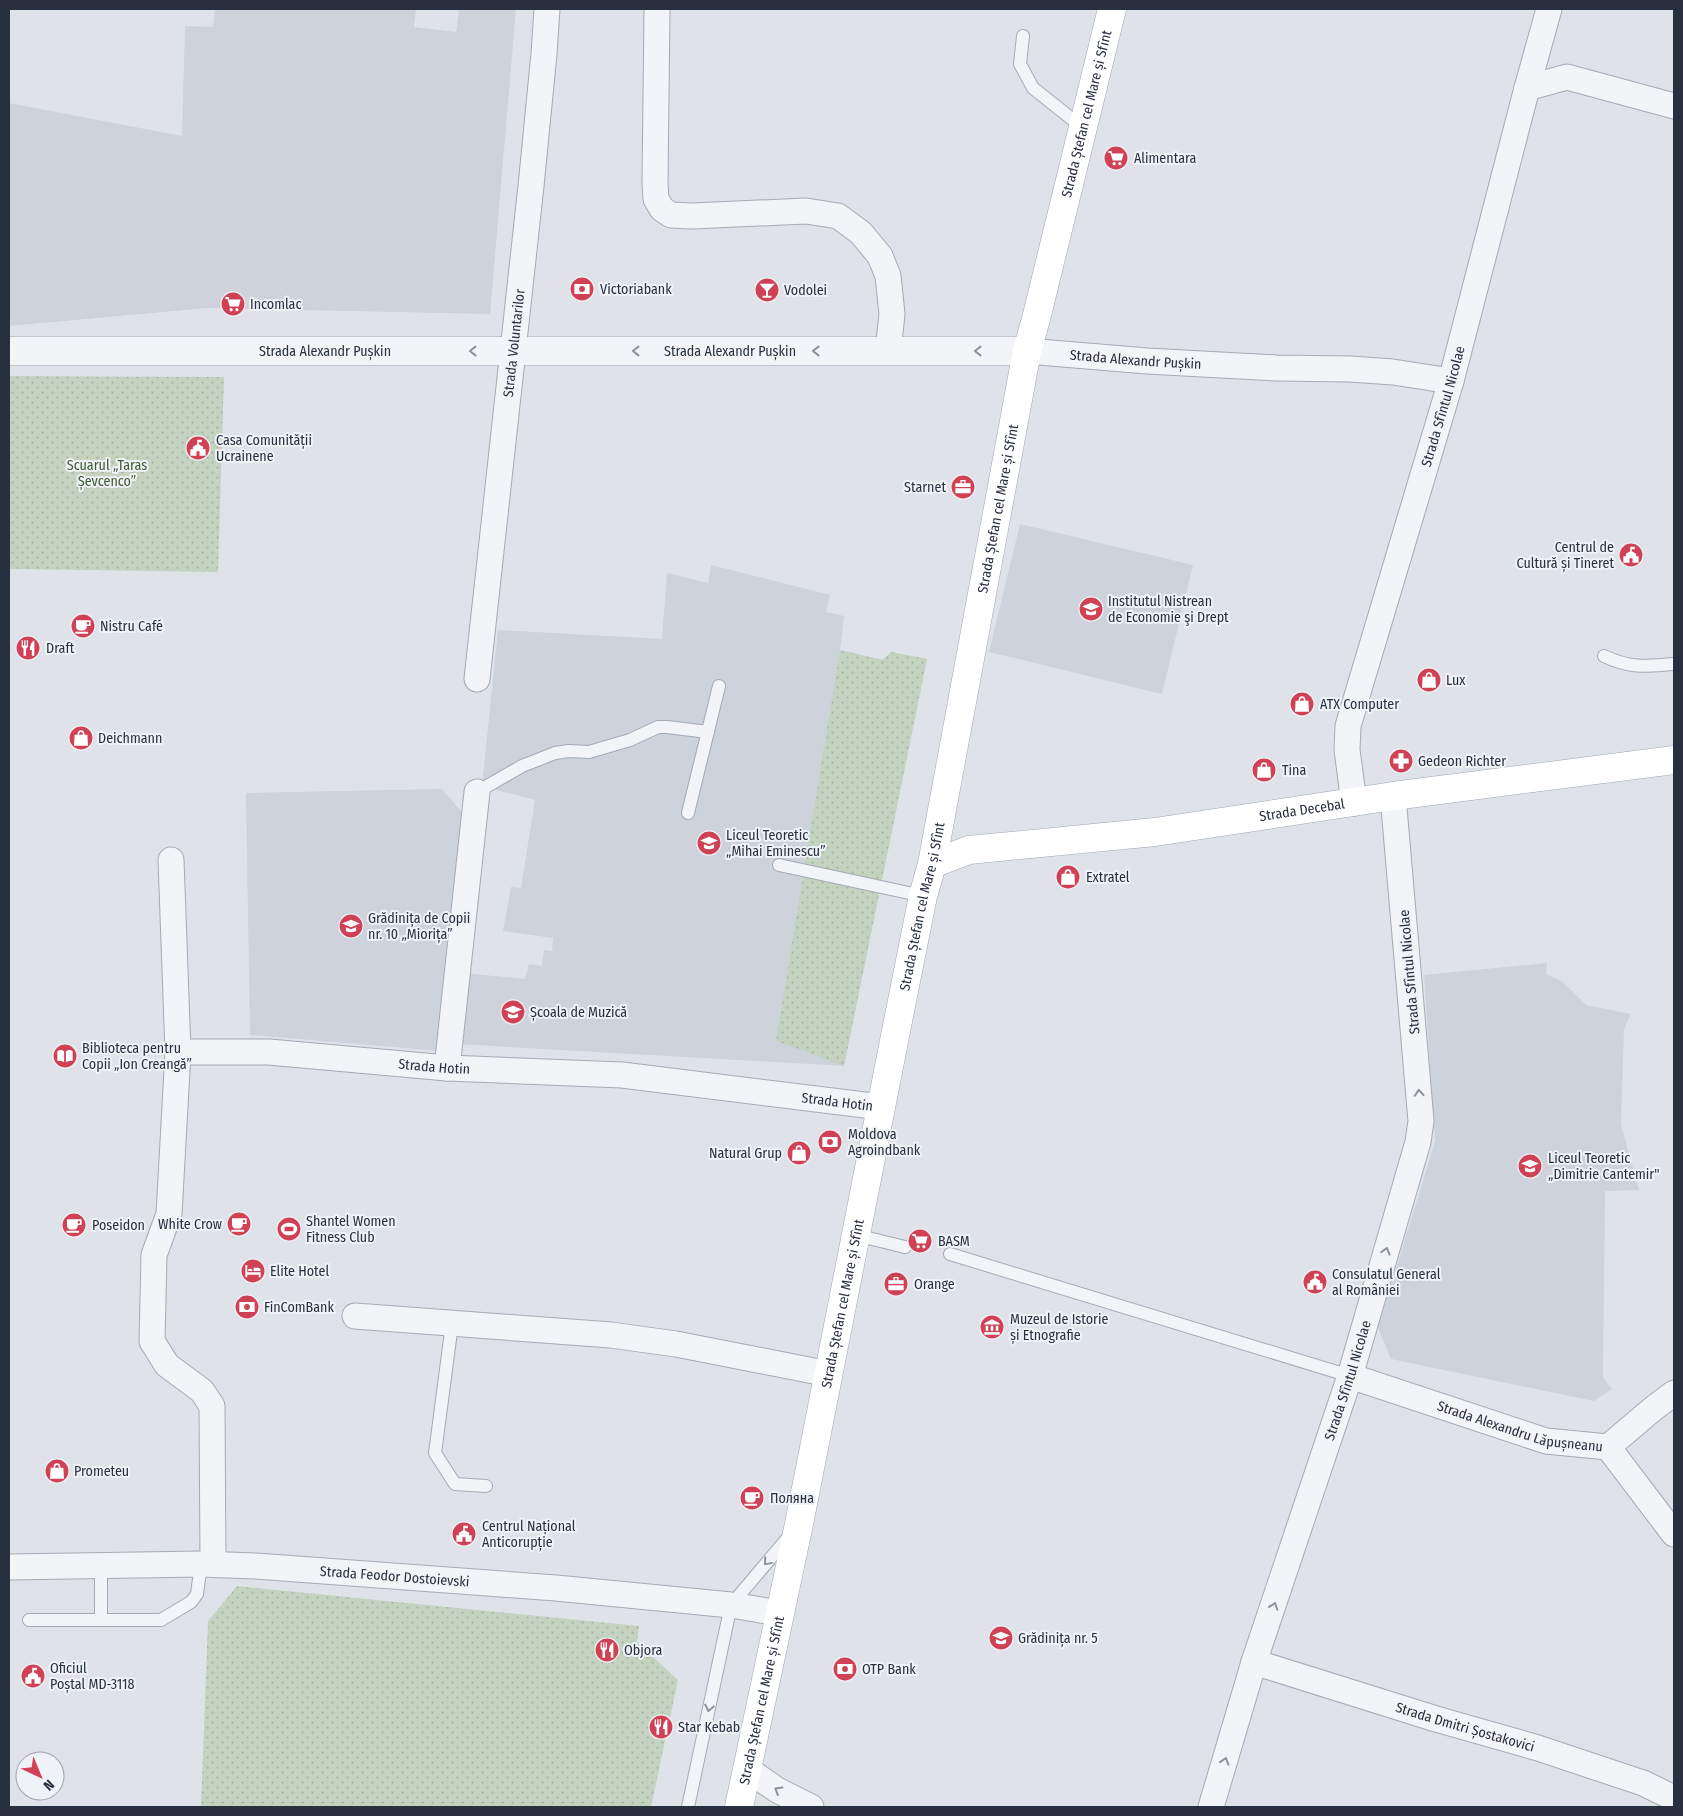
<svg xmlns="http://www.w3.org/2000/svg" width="1683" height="1816" font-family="'Fira Sans Condensed',sans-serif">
<defs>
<pattern id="park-dots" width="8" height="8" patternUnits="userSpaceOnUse" patternTransform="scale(1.25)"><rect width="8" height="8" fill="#c4d3c0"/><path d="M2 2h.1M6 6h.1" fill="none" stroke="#a8b5a6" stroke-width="1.8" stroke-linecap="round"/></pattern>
</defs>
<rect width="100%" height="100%" fill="#dfe3e9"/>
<g fill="#cdd2db">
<path d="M215,9H416L414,27L456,32L459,9H516L490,314L207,308L9,326V103L182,136L185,26L213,27Z"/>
<path d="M1020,524L1193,565L1162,694L989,652Z"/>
<path d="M711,565L830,595L826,612L844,616L840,650L883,660L891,652L927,659L844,1066L456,1044L463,973L525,979L529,964L542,966L544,950L552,951L553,938L503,931L511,887L521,888L535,800L482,786L498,630L662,639L667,573L708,583Z"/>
<path d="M442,789L467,818L441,1051L250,1035L246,793Z"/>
<path d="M1547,963L1546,974L1563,982L1586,1005L1631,1014L1624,1029L1621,1124L1639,1190L1605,1191L1603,1378L1612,1389L1594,1401L1391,1359L1378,1327L1435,1142L1424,975Z"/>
</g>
<g fill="url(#park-dots)">
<path d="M9,376L224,377L218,572L9,569Z"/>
<path d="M840,650L883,660L891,652L927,659L844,1066L776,1041Z"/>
<path d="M237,1586L639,1626L637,1642L678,1680L651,1807H201L208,1621Z"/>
</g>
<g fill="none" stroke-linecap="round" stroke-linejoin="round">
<defs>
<g id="service">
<path d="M1023,36L1020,64L1033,88L1082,127"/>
<path d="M1604,656C1632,669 1644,666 1674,664"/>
<path d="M477,792L522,766L555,753L569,751L589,752L630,740L658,727H667L708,732"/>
<path d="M688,813L719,686"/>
<path d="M779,865L923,896"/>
<path d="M856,1235L905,1247"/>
<path d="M950,1254L1350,1376"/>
<path d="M452,1324L435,1453L455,1484L486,1486"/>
<path d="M29,1620H161L191,1602L197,1594L201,1564"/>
<path d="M101,1620V1565"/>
<path d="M688,1807L731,1605L791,1534"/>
</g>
<g id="minor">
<path d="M657,9L655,183L656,199L662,209L671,215L692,216L806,211L838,216L861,233L880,256L888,276L892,314L888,351"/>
<path d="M1527,88L1567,77L1674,106"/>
<path id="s1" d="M1027,351L1147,361L1277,368L1350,369L1393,372L1451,381"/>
<path id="s2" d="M477,679L531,186L544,54L547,9"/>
<path id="s3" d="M1354,803L1347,750L1348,726L1451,381L1527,88L1549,9"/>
<path id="s4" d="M171,860L178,1052H269L447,1068L622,1075L881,1107"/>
<path d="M178,1052L169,1214L154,1255L152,1341L167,1365L202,1391L212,1406L213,1564"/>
<path d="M447,1068L477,792"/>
<path d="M355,1316L611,1335L676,1344L829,1374"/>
<path id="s5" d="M1350,1376L1546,1441L1608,1447L1654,1408L1674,1393"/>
<path d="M1608,1447L1674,1534"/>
<path id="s6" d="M9,1567L201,1564L256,1566L556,1588L731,1605L779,1613"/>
<path id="s7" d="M1254,1662L1436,1719L1538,1748L1643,1783L1674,1798"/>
<path d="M747,1769L777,1790L811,1807"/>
<path id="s8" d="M1211,1807L1254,1662L1350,1376L1418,1142L1421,1121L1393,796"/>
</g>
<g id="tertiary">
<path id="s9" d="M9,351H1027"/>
</g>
<g id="primary">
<path id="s10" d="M932,864L969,850L1155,832L1393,796L1674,760"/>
<path id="s11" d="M739,1807L799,1524L898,1021L923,896L932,864L1027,351L1036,319L1112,9"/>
</g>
</defs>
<use href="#service" stroke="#a4aab3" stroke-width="14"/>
<use href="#minor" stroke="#a4aab3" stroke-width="27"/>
<use href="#tertiary" stroke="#a4aab3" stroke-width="29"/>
<use href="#primary" stroke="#9ea7b5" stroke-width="29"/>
<use href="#service" stroke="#f2f4f7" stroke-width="12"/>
<use href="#minor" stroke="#f2f4f7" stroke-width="25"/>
<use href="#tertiary" stroke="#f2f4f7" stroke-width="28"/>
<use href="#primary" stroke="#fff" stroke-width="28"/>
</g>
<defs><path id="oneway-chevron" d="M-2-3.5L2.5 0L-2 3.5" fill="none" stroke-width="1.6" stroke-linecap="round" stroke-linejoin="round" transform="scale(1.25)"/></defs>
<g stroke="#8d929c">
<use href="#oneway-chevron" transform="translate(473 351) rotate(-180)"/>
<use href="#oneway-chevron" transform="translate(636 351) rotate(-180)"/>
<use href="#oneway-chevron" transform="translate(816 351) rotate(-180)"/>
<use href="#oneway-chevron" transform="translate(978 351) rotate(-180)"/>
<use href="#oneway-chevron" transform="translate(1419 1093) rotate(-94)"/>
<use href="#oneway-chevron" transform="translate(1386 1251) rotate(-74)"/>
<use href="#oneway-chevron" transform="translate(767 1562) rotate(130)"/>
<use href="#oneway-chevron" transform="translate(1274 1606) rotate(-71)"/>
<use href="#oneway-chevron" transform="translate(709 1708) rotate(102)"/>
<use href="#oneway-chevron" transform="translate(1225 1761) rotate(-73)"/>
<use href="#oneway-chevron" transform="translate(778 1790) rotate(-149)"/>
</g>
<defs>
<symbol id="supermarket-disc" viewBox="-11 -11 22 22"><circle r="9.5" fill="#d14155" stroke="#eff2f6"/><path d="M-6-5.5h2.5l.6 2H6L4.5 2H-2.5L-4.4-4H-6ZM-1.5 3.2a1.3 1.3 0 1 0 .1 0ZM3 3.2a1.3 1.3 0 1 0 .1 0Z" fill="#fff"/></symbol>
<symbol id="bank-disc" viewBox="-11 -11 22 22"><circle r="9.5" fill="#d14155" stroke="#eff2f6"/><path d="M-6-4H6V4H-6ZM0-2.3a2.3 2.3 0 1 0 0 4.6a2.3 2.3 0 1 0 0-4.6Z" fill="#fff"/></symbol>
<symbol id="bar-disc" viewBox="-11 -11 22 22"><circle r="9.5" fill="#d14155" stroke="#eff2f6"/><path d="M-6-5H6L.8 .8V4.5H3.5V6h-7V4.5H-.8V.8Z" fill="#fff"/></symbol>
<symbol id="civic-disc" viewBox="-11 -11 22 22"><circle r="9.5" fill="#d14155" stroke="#eff2f6"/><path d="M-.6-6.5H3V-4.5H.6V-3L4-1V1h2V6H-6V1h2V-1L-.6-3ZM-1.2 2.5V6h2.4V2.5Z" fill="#fff"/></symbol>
<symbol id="office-disc" viewBox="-11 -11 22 22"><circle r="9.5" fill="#d14155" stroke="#eff2f6"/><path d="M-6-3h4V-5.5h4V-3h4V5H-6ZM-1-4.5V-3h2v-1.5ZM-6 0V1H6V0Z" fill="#fff"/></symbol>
<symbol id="university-disc" viewBox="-11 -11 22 22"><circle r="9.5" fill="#d14155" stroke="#eff2f6"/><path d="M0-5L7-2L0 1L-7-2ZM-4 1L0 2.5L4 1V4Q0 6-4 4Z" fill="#fff"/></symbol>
<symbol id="cafe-disc" viewBox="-11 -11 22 22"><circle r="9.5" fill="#d14155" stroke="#eff2f6"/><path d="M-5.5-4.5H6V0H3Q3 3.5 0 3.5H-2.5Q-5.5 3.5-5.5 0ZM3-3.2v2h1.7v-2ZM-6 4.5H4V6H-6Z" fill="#fff"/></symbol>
<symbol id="restaurant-disc" viewBox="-11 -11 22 22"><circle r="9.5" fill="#d14155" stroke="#eff2f6"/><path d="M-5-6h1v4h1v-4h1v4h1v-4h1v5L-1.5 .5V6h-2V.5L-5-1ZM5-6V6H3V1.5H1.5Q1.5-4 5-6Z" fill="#fff"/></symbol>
<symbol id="shop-disc" viewBox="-11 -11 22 22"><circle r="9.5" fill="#d14155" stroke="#eff2f6"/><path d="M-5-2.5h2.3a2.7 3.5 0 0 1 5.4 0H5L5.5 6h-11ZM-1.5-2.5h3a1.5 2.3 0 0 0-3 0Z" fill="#fff"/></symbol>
<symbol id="pharmacy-disc" viewBox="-11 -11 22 22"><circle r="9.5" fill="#d14155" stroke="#eff2f6"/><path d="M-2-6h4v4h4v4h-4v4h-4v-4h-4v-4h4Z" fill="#fff"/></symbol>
<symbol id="school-disc" viewBox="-11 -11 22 22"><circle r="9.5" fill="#d14155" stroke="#eff2f6"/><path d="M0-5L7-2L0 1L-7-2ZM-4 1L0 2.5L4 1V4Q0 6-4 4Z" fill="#fff"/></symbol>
<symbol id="library-disc" viewBox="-11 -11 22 22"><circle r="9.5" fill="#d14155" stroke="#eff2f6"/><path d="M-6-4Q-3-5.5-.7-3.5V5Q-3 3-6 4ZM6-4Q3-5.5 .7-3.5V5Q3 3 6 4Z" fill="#fff"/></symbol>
<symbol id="stadium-disc" viewBox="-11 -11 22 22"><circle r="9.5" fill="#d14155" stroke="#eff2f6"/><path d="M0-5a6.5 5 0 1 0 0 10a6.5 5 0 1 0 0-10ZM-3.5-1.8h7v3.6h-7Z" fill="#fff"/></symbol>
<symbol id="hotel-disc" viewBox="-11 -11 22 22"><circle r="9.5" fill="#d14155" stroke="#eff2f6"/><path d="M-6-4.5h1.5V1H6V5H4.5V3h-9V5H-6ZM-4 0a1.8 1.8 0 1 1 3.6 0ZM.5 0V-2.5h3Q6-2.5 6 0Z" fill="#fff"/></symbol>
<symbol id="museum-disc" viewBox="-11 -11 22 22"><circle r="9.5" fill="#d14155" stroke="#eff2f6"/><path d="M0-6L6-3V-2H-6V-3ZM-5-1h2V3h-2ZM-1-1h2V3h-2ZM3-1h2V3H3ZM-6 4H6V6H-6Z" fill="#fff"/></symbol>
</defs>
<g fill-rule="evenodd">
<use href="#supermarket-disc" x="1102" y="144" width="28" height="28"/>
<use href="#bank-disc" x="568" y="275" width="28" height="28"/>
<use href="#bar-disc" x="753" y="276" width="28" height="28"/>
<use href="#supermarket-disc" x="219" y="290" width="28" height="28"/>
<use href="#civic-disc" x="184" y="434" width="28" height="28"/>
<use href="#office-disc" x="949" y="473" width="28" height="28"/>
<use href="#civic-disc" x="1617" y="541" width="28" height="28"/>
<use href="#university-disc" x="1077" y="595" width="28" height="28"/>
<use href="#cafe-disc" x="69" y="612" width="28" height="28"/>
<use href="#restaurant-disc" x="14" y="634" width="28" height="28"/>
<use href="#shop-disc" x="1415" y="666" width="28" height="28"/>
<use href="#shop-disc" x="1288" y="690" width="28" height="28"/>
<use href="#shop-disc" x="67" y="724" width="28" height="28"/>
<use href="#pharmacy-disc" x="1387" y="747" width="28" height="28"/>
<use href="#shop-disc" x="1250" y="756" width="28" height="28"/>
<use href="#school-disc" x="695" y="829" width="28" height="28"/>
<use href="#shop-disc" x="1054" y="863" width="28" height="28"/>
<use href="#school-disc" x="337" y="912" width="28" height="28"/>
<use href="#university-disc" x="499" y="998" width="28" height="28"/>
<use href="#library-disc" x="51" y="1042" width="28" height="28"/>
<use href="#bank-disc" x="816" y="1128" width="28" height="28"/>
<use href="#shop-disc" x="785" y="1139" width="28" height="28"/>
<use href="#school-disc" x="1516" y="1152" width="28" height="28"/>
<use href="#cafe-disc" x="225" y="1210" width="28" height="28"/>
<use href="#cafe-disc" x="60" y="1211" width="28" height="28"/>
<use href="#stadium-disc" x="275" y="1215" width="28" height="28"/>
<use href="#supermarket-disc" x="906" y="1227" width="28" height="28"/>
<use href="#hotel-disc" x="239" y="1257" width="28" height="28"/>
<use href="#civic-disc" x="1301" y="1268" width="28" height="28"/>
<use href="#office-disc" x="882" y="1270" width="28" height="28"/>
<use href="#bank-disc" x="233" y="1293" width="28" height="28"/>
<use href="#museum-disc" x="978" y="1313" width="28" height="28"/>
<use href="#shop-disc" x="43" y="1457" width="28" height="28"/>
<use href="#cafe-disc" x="738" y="1484" width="28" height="28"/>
<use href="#civic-disc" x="450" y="1520" width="28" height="28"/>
<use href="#school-disc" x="987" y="1624" width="28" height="28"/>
<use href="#restaurant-disc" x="593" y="1636" width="28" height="28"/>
<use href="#bank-disc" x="831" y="1655" width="28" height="28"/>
<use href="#civic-disc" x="19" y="1662" width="28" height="28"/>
<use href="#restaurant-disc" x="647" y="1713" width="28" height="28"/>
</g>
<g text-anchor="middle" stroke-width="4" stroke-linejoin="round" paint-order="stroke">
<g font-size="14" fill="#283040" stroke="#eff2f6">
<text dy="5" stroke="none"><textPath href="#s11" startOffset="1729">Strada Ștefan cel Mare și Sfînt</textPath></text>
<text dy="5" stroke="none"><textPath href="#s2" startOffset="338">Strada Voluntarilor</textPath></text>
<text dy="5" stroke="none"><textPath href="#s9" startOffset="316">Strada Alexandr Pușkin</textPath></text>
<text dy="5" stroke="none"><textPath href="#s9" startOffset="721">Strada Alexandr Pușkin</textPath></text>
<text dy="5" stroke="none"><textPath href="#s1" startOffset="109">Strada Alexandr Pușkin</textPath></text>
<text dy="5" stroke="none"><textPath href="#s3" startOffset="411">Strada Sfîntul Nicolae</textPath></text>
<text dy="5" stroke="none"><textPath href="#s11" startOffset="1324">Strada Ștefan cel Mare și Sfînt</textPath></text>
<text dy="5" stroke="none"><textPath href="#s10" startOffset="375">Strada Decebal</textPath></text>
<text dy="5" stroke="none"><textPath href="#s11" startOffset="919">Strada Ștefan cel Mare și Sfînt</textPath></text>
<text transform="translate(1409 972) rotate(-95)" y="5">Strada Sfîntul Nicolae</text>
<text dy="5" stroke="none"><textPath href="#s4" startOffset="449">Strada Hotin</textPath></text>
<text dy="5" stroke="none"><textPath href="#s4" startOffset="854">Strada Hotin</textPath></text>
<text dy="5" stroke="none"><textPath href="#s11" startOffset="514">Strada Ștefan cel Mare și Sfînt</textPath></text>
<text dy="5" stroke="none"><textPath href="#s8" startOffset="448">Strada Sfîntul Nicolae</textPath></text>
<text dy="5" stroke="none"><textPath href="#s5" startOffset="178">Strada Alexandru Lăpușneanu</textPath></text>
<text dy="5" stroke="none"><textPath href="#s6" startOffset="386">Strada Fеodor Dostoievski</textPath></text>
<text dy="5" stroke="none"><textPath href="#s11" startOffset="109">Strada Ștefan cel Mare și Sfînt</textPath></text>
<text dy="5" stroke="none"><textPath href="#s7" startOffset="221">Strada Dmitri Șostakovici</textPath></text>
</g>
<g font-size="14" fill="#283040" stroke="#eff2f6" text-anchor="start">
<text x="1134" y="163">Alimentara</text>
<text x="600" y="294">Victoriabank</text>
<text x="784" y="295">Vodolei</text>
<text x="250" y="309">Incomlac</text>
<text x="216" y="445">Casa Comunității<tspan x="216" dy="16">Ucrainene</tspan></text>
<text x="946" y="492" text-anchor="end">Starnet</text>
<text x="1614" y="552" text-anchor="end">Centrul de<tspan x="1614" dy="16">Cultură și Tineret</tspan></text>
<text x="1108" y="606">Institutul Nistrean<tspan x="1108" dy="16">de Economie şi Drept</tspan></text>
<text x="100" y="631">Nistru Café</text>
<text x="46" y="653">Draft</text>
<text x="1446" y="685">Lux</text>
<text x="1320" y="709">ATX Computer</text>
<text x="98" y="743">Deichmann</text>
<text x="1418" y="766">Gedeon Richter</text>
<text x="1282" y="775">Tina</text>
<text x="726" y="840">Liceul Teoretic<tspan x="726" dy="16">„Mihai Eminescu”</tspan></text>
<text x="1086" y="882">Extratel</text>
<text x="368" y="923">Grădinița de Copii<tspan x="368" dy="16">nr. 10 „Miorița”</tspan></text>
<text x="530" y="1017">Școala de Muzică</text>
<text x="82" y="1053">Biblioteca pentru<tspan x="82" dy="16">Copii „Ion Creangă”</tspan></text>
<text x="848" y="1139">Moldova<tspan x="848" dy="16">Agroindbank</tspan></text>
<text x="782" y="1158" text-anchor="end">Natural Grup</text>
<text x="1548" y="1163">Liceul Teoretic<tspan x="1548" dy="16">„Dimitrie Cantemir"</tspan></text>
<text x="306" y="1226">Shantel Women<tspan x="306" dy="16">Fitness Club</tspan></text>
<text x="222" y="1229" text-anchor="end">White Crow</text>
<text x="92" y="1230">Poseidon</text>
<text x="938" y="1246">BASM</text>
<text x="270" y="1276">Elite Hotel</text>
<text x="1332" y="1279">Consulatul General<tspan x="1332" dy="16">al României</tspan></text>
<text x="914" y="1289">Orange</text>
<text x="264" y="1312">FinComBank</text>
<text x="1010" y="1324">Muzeul de Istorie<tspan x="1010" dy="16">și Etnografie</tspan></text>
<text x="74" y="1476">Prometeu</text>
<text x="770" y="1503">Поляна</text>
<text x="482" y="1531">Centrul Național<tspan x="482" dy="16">Anticorupție</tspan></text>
<text x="1018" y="1643">Grădinița nr. 5</text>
<text x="624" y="1655">Objora</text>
<text x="50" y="1673">Oficiul<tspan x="50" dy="16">Poștal MD-3118</tspan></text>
<text x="862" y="1674">OTP Bank</text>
<text x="678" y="1732">Star Kebab</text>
</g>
<g font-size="14" fill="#3c5c35" stroke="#eff2f6">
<text x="107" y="470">Scuarul „Taras<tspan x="107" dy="16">Șevcenco”</tspan></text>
</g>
</g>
<rect width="1683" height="1816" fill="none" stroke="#283040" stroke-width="20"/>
<g transform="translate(40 1776) rotate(136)"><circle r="24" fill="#eff2f6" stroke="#9fa4ad"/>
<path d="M0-4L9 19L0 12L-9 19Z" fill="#d14155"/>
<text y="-8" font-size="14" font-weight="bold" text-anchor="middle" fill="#283040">N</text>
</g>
</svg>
